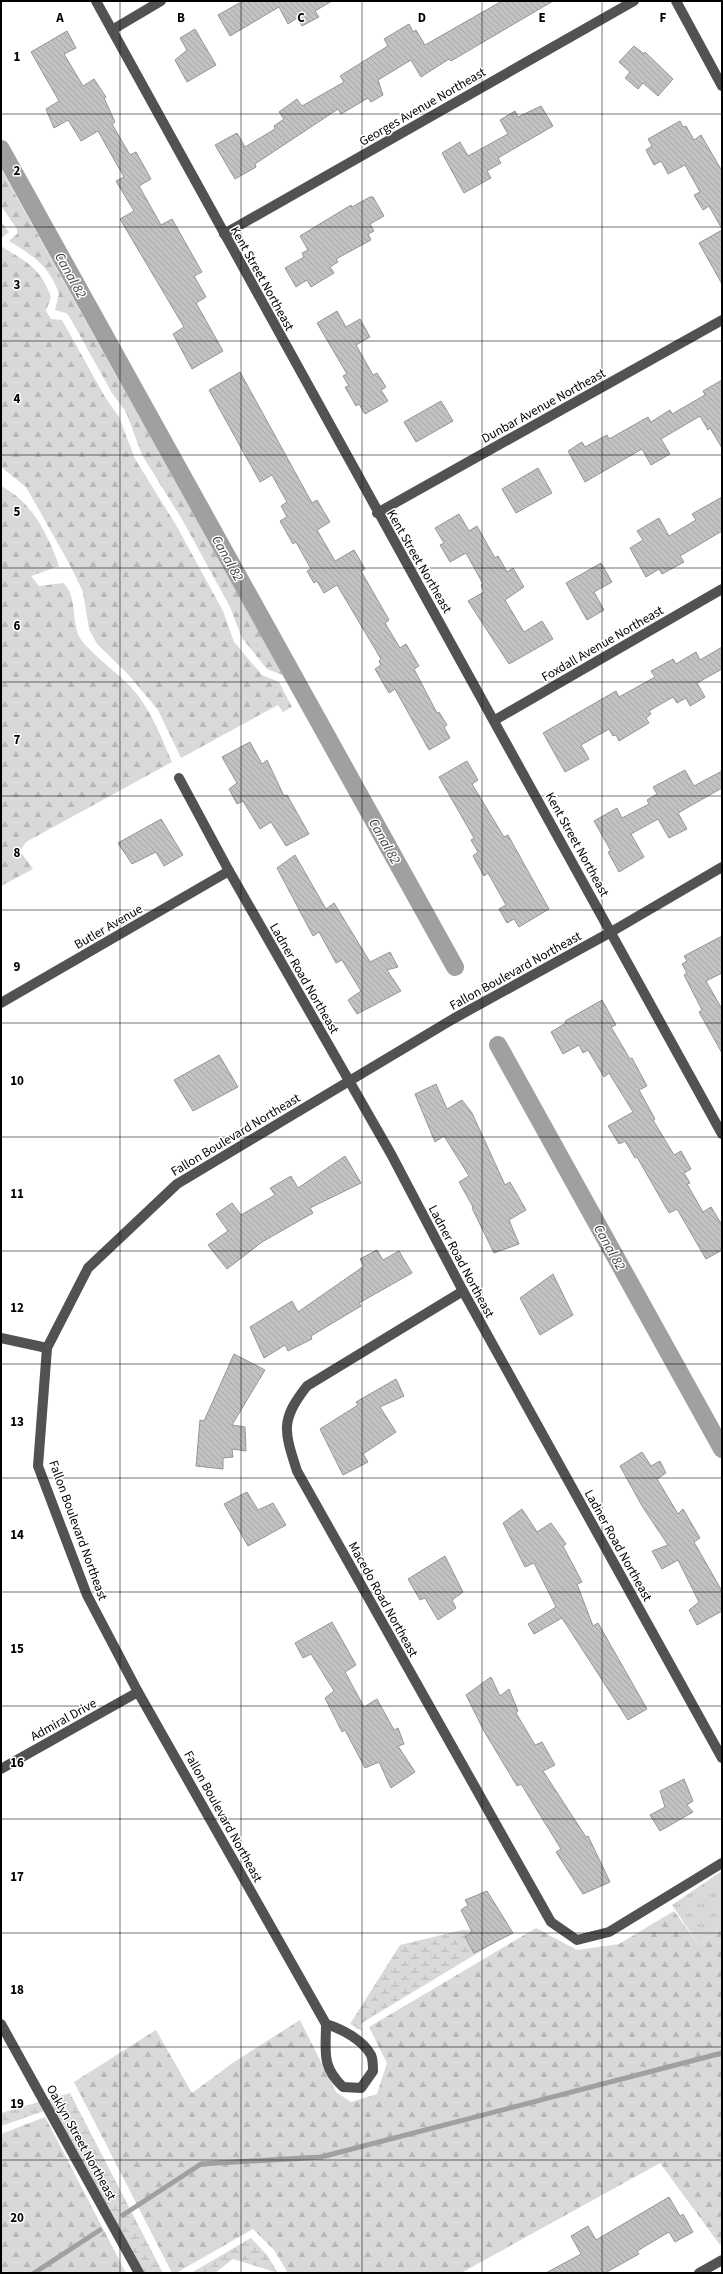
<svg xmlns="http://www.w3.org/2000/svg" width="723" height="2274" font-family="'Source Sans 3',sans-serif">
<defs>
<pattern id="grass-tufts" width="24" height="20" patternUnits="userSpaceOnUse"><rect width="24" height="20" fill="#d9d9d9"/><path d="M3 7l-1-3M5 7V3M7 7l1-3M15 17l-1-3M17 17v-4M19 17l1-3" fill="none" stroke="#b8b8b8"/></pattern>
<pattern id="forest-firs" width="22" height="20" patternUnits="userSpaceOnUse"><rect width="22" height="20" fill="#d9d9d9"/><path d="M5 1l3.5 6h-7zM16 11l3.5 6h-7z" fill="#b8b8b8"/></pattern>
<pattern id="wetland-marsh" width="20" height="14" patternUnits="userSpaceOnUse"><rect width="20" height="14" fill="#d9d9d9"/><path d="M1 5h8M5 5V1M11 12h8M15 12V8" fill="none" stroke="#b8b8b8"/></pattern>
<pattern id="building-back-hatch" width="6" height="6" patternUnits="userSpaceOnUse"><rect width="6" height="6" fill="#c2c2c2"/><path d="M-1 5l2 2M0 0l6 6M5-1l2 2" fill="none" stroke="#a5a5a5"/></pattern>
</defs>
<rect width="100%" height="100%" fill="#fff"/>
<path fill="url(#grass-tufts)" d="M722,1871V1926L699,1945L672,1905Z"/>
<g fill="url(#forest-firs)">
<path d="M1,169L283,675L267,669L242,638L230,607L183,521L142,455L126,412L112,393L69,316L66,313L55,310L59,294C50,267 33,255 9,241L17,234V229L1,206Z"/>
<path d="M1,222L9,232L1,238Z"/>
<path d="M1,246C26,262 40,267 51,297L46,311L51,319L62,320L105,397L119,417L135,459L176,525L223,611L234,642L262,675L279,682L292,707L283,712L278,705L181,758L158,710L127,673L97,644L89,629L83,592L70,565L26,487L1,467Z"/>
<path d="M1,486C31,501 48,534 59,566L31,576L39,586L63,583C78,596 71,623 80,638C87,650 117,673 129,685C150,707 160,734 172,762L26,842L20,851L33,869L1,886Z"/>
<path d="M674,1911L699,1945L722,1926V2243L720,2245L660,2163L461,2273H288L274,2250L253,2229L176,2273H172L74,2082L156,2030L192,2093L234,2062L300,2020L336,2092L351,2102L377,2094L387,2063L369,2027L536,1928L577,1950L619,1944Z"/>
<path d="M45,2117L126,2273H1V2134Z"/>
</g>
<g fill="url(#wetland-marsh)">
<path d="M462,1930L511,1933L365,2021L361,2024L362,2031L350,2024L400,1945Z"/>
<path d="M70,2093L163,2273H135L47,2110L1,2126V2113Z"/>
<path d="M251,2238L267,2255L278,2273L233,2259L215,2273H191Z"/>
</g>
<g fill="none" stroke-linecap="round" stroke-linejoin="round">
<g stroke="#a0a0a0" stroke-width="5">
<path d="M123,2215L201,2164L321,2157L722,2053"/>
<path d="M34,2273L100,2230"/>
</g>
<g stroke="#a0a0a0" stroke-width="18">
<path d="M1,149L455,967"/>
<path d="M498,1045L722,1449"/>
</g>
</g>
<g fill="url(#building-back-hatch)" stroke="#969696">
<path d="M243,1H332L315,11L319,17L302,26L297,18L288,24L279,7L230,36L218,15Z"/>
<path d="M502,1H553L451,61L449,59L421,77L411,60L378,80L383,95L371,102L368,98L341,114L338,109L255,164L256,167L235,179L215,145L237,133L245,147L275,129L274,126L284,119L279,112L297,99L302,106L344,82L340,76L388,46L384,39L409,24L413,32L416,30L425,45Z"/>
<path d="M195,29L216,65L187,82L175,60L187,50L180,38Z"/>
<path d="M67,31L76,48L64,54L83,86L94,79L106,97L104,98L115,122L112,124L130,155L136,152L151,179L139,186L161,225L172,219L202,272L194,276L206,297L196,303L223,351L192,369L173,334L184,327L120,219L134,211L116,181L124,177L116,163L98,131L81,141L68,120L54,128L46,109L59,101L31,52Z"/>
<path d="M634,46L644,54L645,52L673,79L658,96L643,83L638,89L625,78L630,72L619,62Z"/>
<path d="M541,106L553,126L498,158L501,163L487,171L491,178L464,193L442,153L460,142L468,156L508,134L500,120L515,111L518,117Z"/>
<path d="M680,121L683,127L686,126L694,140L701,135L722,171V229L709,206L703,210L694,195L700,192L685,165L668,174L661,161L654,165L646,150L652,146L648,139Z"/>
<path d="M370,197H373L384,216L370,224L374,231L368,234L371,240L336,259L338,262L330,267L334,273L311,287L307,280L296,287L285,268L304,257L302,253L308,250L300,236L351,205L352,207Z"/>
<path d="M722,230V284L699,243Z"/>
<path d="M337,311L346,327L360,319L370,337L356,345L373,375L377,373L386,387L381,390L388,401L365,414L359,404L356,406L345,387L349,386L343,376L347,374L317,323Z"/>
<path d="M240,372L312,503L317,500L330,522L317,530L335,561L354,550L365,569L361,571L389,620L385,623L400,648L406,644L419,666L414,669L437,713L439,712L447,725L444,727L450,738L429,750L395,689L389,693L375,669L381,665L379,661L381,659L337,585L324,593L317,581L314,583L307,571L311,569L296,542L293,544L280,521L287,517L281,506L287,502L272,475L260,482L209,390Z"/>
<path d="M722,380V448L710,428L708,430L700,416L661,439L670,454L651,465L642,449L585,482L568,451L582,442L585,447L607,435L609,439L648,417L651,422L670,410L672,414L705,395L703,391Z"/>
<path d="M441,401L453,421L416,442L404,422Z"/>
<path d="M538,468L552,493L516,513L502,489Z"/>
<path d="M722,497V531L680,556L684,562L662,574L659,569L646,577L630,548L643,540L637,531L659,518L669,536L696,520L692,514Z"/>
<path d="M459,514L469,531L477,526L495,558L498,556L507,572L513,568L524,587L505,600L524,632L542,621L553,639L509,664L468,601L484,592L481,585L483,584L466,553L450,562L440,545L444,543L435,528Z"/>
<path d="M601,563L612,582L594,592L604,610L587,620L566,583Z"/>
<path d="M722,647V669L697,683L705,697L690,706L686,698L677,703L673,697L649,711L651,714L646,718L649,723L619,741L616,735L613,736L609,729L581,745L589,759L565,772L543,733L616,691L619,697L655,677L651,671L673,659L676,664L696,652L700,660Z"/>
<path d="M250,742L262,764L267,760L284,796L287,795L309,834L286,846L271,822L260,829L243,801L237,804L229,789L237,783L222,757Z"/>
<path d="M467,761L478,780L472,784L504,837L508,835L549,909L519,927L514,919L507,923L499,909L506,905L488,873L484,876L473,856L478,852L471,840L474,838L439,777Z"/>
<path d="M685,770L694,786L722,771V788L678,813L687,829L669,838L658,819L631,834L644,857L619,872L608,852L611,851L594,821L617,808L622,818L649,804L647,800L657,794L653,787Z"/>
<path d="M161,819L183,855L164,866L156,852L132,864L118,843Z"/>
<path d="M295,855L326,909L334,903L370,962L390,952L398,967L387,970L401,991L357,1014L348,1000L361,991L342,960L336,963L319,932L313,936L277,868Z"/>
<path d="M722,936V973L706,981L722,1009V1053L699,1012L702,1010L684,975L687,973L682,964L687,961L684,956Z"/>
<path d="M602,1000L616,1025L611,1027L630,1059L632,1058L647,1086L639,1090L655,1119L653,1120L674,1155L681,1151L691,1169L684,1173L690,1183L687,1184L703,1212L711,1207L722,1225V1250L706,1259L677,1209L669,1213L637,1157L635,1158L625,1141L619,1144L608,1126L633,1112L609,1073L604,1077L588,1050L583,1053L579,1045L563,1054L551,1032L566,1023L565,1021Z"/>
<path d="M219,1055L238,1087L193,1111L174,1080Z"/>
<path d="M436,1084L447,1109L462,1100L472,1113L505,1185L510,1182L526,1210L509,1220L519,1244L494,1253L472,1208L473,1207L459,1182L469,1176L444,1136L435,1142L415,1094Z"/>
<path d="M345,1156L361,1183L310,1208L313,1213L262,1242L227,1269L208,1245L228,1231L216,1214L232,1203L241,1215L275,1195L270,1188L291,1176L298,1188Z"/>
<path d="M377,1250L383,1260L399,1251L412,1273L359,1303L361,1306L311,1336L312,1339L288,1351L285,1345L264,1358L250,1327L292,1301L298,1312L364,1266L360,1259Z"/>
<path d="M553,1274L573,1315L540,1335L520,1298Z"/>
<path d="M234,1354L265,1370L232,1425L245,1427L246,1451L232,1449L233,1457L223,1458V1469L196,1466L200,1420L204,1421Z"/>
<path d="M396,1379L404,1396L380,1407L396,1432L363,1454L368,1462L343,1475L320,1429L358,1405L356,1402Z"/>
<path d="M642,1452L651,1466L660,1461L666,1473L657,1479L678,1514L683,1509L700,1538L694,1542L722,1591V1611L697,1625L689,1610L699,1602L678,1560L662,1569L652,1551L668,1545L642,1506L620,1466Z"/>
<path d="M247,1492L258,1510L273,1503L286,1525L248,1546L224,1504Z"/>
<path d="M522,1509L537,1532L551,1523L566,1544L563,1546L582,1582L577,1584L593,1626L598,1623L647,1709L628,1720L562,1618L534,1634L528,1624L556,1607L534,1563L525,1567L503,1523Z"/>
<path d="M445,1556L463,1592L452,1600L456,1608L438,1620L425,1598L420,1600L408,1579Z"/>
<path d="M332,1622L356,1665L345,1672L364,1707L377,1699L394,1730L398,1728L404,1744L398,1746L415,1772L391,1788L379,1762L365,1768L345,1730L342,1732L325,1698L334,1691L311,1654L303,1658L295,1643Z"/>
<path d="M491,1677L500,1696L509,1689L518,1711L516,1713L535,1745L542,1742L555,1765L543,1771L586,1837L588,1836L610,1882L583,1894L556,1852L561,1849L521,1784L517,1786L484,1731L466,1695Z"/>
<path d="M684,1779L693,1801L687,1805L693,1812L660,1831L650,1815L665,1807L660,1791Z"/>
<path d="M487,1891L513,1933L474,1953L465,1937L472,1932L461,1910L468,1905L465,1900Z"/>
<path d="M669,2197L680,2216L683,2214L693,2232L675,2242L669,2232L637,2251L639,2254L605,2273H546L581,2254L571,2236L588,2226L596,2240Z"/>
</g>
<g fill="none" stroke-linecap="round" stroke-linejoin="round">
<g stroke="#525252" stroke-width="10">
<path d="M96,1L722,1134"/>
<path d="M676,1L722,86"/>
<path d="M112,30L161,1"/>
<path d="M224,234L634,1"/>
<path d="M377,513L722,320"/>
<path d="M495,720L722,589"/>
<path d="M179,778L229,871L391,1154L463,1291L722,1758"/>
<path d="M1,1003L229,871"/>
<path d="M463,1291L307,1386C280,1420 284,1431 297,1471L551,1922L577,1940L609,1932L722,1863"/>
<path d="M1,1338L47,1348"/>
<path d="M1,1769L138,1692"/>
<path d="M1,2024L139,2273"/>
<path d="M326,2024C342,2029 363,2040 371,2055C373,2059 373,2066 373,2071L361,2088L343,2087C321,2066 326,2052 326,2024L138,1692L87,1595L38,1466L47,1348L88,1268L177,1184L453,1019L611,932L722,867"/>
<path d="M699,2273L722,2260"/>
</g>
</g>
<path fill="none" stroke="#000" stroke-width="1" stroke-opacity="0.55" d="M120,1V2273M241,1V2273M362,1V2273M482,1V2273M602,1V2273M1,114H722M1,227H722M1,341H722M1,455H722M1,568H722M1,682H722M1,796H722M1,910H722M1,1023H722M1,1137H722M1,1251H722M1,1364H722M1,1478H722M1,1592H722M1,1706H722M1,1819H722M1,1933H722M1,2047H722M1,2160H722"/>
<g text-anchor="middle" stroke-width="3" stroke-linejoin="round" paint-order="stroke">
<g font-size="13" fill="#000" stroke="#fff">
<text transform="translate(422 106) rotate(-30)" y="5">Georges Avenue Northeast</text>
<text transform="translate(263 278) rotate(61)" y="5">Kent Street Northeast</text>
<text transform="translate(543 405) rotate(-29)" y="5">Dunbar Avenue Northeast</text>
<text transform="translate(420 561) rotate(60)" y="5">Kent Street Northeast</text>
<text transform="translate(602 643) rotate(-30)" y="5">Foxdall Avenue Northeast</text>
<text transform="translate(578 844) rotate(61)" y="5">Kent Street Northeast</text>
<text transform="translate(108 926) rotate(-30)" y="5">Butler Avenue</text>
<text transform="translate(515 970) rotate(-29)" y="5">Fallon Boulevard Northeast</text>
<text transform="translate(305 978) rotate(60)" y="5">Ladner Road Northeast</text>
<text transform="translate(235 1134) rotate(-31)" y="5">Fallon Boulevard Northeast</text>
<text transform="translate(462 1261) rotate(62)" y="5">Ladner Road Northeast</text>
<text transform="translate(79 1530) rotate(70)" y="5">Fallon Boulevard Northeast</text>
<text transform="translate(619 1545) rotate(61)" y="5">Ladner Road Northeast</text>
<text transform="translate(384 1599) rotate(61)" y="5">Macedo Road Northeast</text>
<text transform="translate(63 1719) rotate(-29)" y="5">Admiral Drive</text>
<text transform="translate(224 1816) rotate(61)" y="5">Fallon Boulevard Northeast</text>
<text transform="translate(82 2142) rotate(61)" y="5">Oaklyn Street Northeast</text>
</g>
<g font-size="14" font-style="italic" fill="#414141" stroke="#fff">
<text transform="translate(71 275) rotate(61)" y="5">Canal 82</text>
<text transform="translate(228 558) rotate(61)" y="5">Canal 82</text>
<text transform="translate(385 841) rotate(61)" y="5">Canal 82</text>
<text transform="translate(610 1247) rotate(61)" y="5">Canal 82</text>
</g>
</g>
<g font-size="13" text-anchor="middle" font-weight="bold" fill="#000" stroke="#fff" stroke-width="3" stroke-linejoin="round" paint-order="stroke">
<text x="60" y="22">A</text>
<text x="181" y="22">B</text>
<text x="301" y="22">C</text>
<text x="422" y="22">D</text>
<text x="542" y="22">E</text>
<text x="663" y="22">F</text>
<text x="17" y="61">1</text>
<text x="17" y="175">2</text>
<text x="17" y="289">3</text>
<text x="17" y="403">4</text>
<text x="17" y="516">5</text>
<text x="17" y="630">6</text>
<text x="17" y="744">7</text>
<text x="17" y="857">8</text>
<text x="17" y="971">9</text>
<text x="17" y="1085">10</text>
<text x="17" y="1198">11</text>
<text x="17" y="1312">12</text>
<text x="17" y="1426">13</text>
<text x="17" y="1539">14</text>
<text x="17" y="1653">15</text>
<text x="17" y="1767">16</text>
<text x="17" y="1881">17</text>
<text x="17" y="1994">18</text>
<text x="17" y="2108">19</text>
<text x="17" y="2222">20</text>
</g>
<rect width="723" height="2274" fill="none" stroke="#000000" stroke-width="4"/>
</svg>
